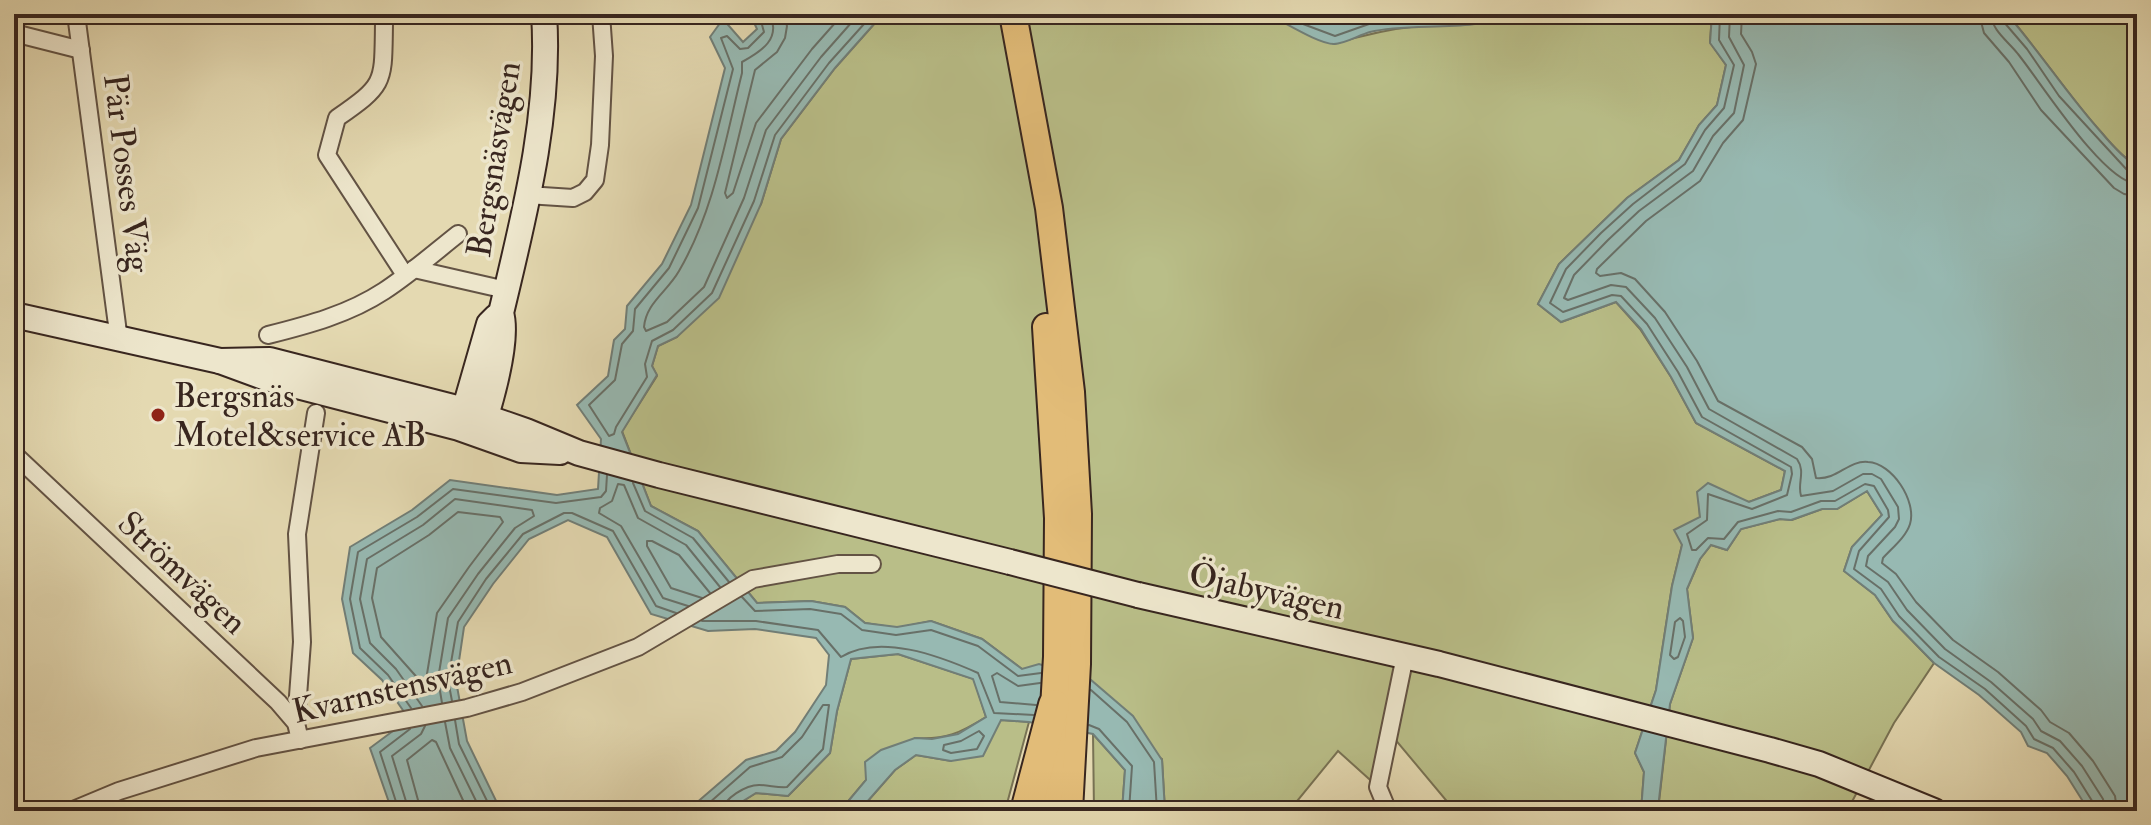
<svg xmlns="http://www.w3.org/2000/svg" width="2151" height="825" font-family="'IM FELL Double Pica',serif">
<rect width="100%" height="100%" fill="#e4d9b1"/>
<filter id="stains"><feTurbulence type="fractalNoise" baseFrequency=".0025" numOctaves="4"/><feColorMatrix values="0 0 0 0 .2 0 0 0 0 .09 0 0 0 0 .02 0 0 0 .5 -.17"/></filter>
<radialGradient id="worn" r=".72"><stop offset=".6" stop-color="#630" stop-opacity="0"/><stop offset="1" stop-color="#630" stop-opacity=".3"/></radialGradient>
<g fill="#b9be88" stroke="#787254" stroke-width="2">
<path d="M883,14H1267L1334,44C1363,35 1389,29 1419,26C1449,23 1483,29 1510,14H1712L1710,42L1726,65L1717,105L1699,125L1679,160L1627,198L1559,264L1538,304L1561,322L1616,302L1640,329L1671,377L1696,423L1785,471L1781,490L1749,502L1698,492L1700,517L1682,545L1672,586L1656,690L1635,753L1644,772L1641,811H1455L1389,732L1378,787L1338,751L1289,811H1165L1162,759L1022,669L982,639L931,621L897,628L865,623L845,607L811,601L757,603L698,531L651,506L622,431L657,376L652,366L658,346L677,337L761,204L781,139L835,68Z"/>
<path d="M2007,14H2137V166C2124,159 2111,144 2101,132C2067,94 2040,52 2007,14Z"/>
<path d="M1867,491L1882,515L1852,547L1844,571L1875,595L1893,621L1934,663L1894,723L1847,811H1658L1670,704L1693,638L1687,589L1700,559L1711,545L1727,550L1741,529L1780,519L1792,520L1822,509H1837Z"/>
<path d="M898,654L974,679L986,717C960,733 946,740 915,738L866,780L840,811H727L756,793L788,796L830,753L837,711L851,659Z"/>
<path d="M1001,720L1029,722L1005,811H859L895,770L916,755L951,761Z"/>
<path d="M1093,734L1125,770L1122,811H1094Z"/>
</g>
<g fill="#97b9b2" stroke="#717e77" stroke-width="2">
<path d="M750,14H883L835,68L781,139L761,204L719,298L677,337L658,346L652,366L657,375L622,432L651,506L698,531L757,603L811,601L845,607L865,623L897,627L931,621L982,639L1022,669L1039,664L1091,680L1133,716L1162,760L1165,811H1122L1125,770L1093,734L1029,722L1001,720L983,756L951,761L916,755L895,770L859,811H840L866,780L865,762L881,750L915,738L932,739L958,734L986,717L973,679L898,654L851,659L837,711L830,753L788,796L756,793L727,811H687L746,760L776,751L795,732L826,685L829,655L816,638L755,629L708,631L651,614L607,537L568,520L529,539L493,584L464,627L456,681L467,741L501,811H392L370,748L409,719L382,680L353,653L342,599L350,547L412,510L450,480L557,495L598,489L601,439L577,405L608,376L614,340L625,329L627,306L662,264L691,205L725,68L710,37L723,19L743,42L757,29Z"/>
<path d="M1267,14H1510C1475,33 1411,22 1370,32C1359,35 1345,44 1334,44C1318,44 1283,21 1267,14Z"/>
<path d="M1712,14H2007C2040,52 2067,94 2101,132C2111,144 2124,159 2137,166V811H2089L2067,776L2047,753L2028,746L2021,732L1979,695L1934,663L1893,621L1875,595L1844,571L1852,547L1882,515L1867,491L1837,509H1822L1791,520L1780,519L1741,529L1727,550L1711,545L1700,559L1687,589L1693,638L1670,704L1658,808V811H1641L1644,772L1635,753L1656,690L1672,586L1682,545L1674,530L1700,517L1697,492L1708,483L1749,502L1781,490L1785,471L1696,423L1671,377L1641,329L1616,302L1561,322L1538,304L1559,264L1627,198L1679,160L1699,125L1717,105L1726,65L1710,43Z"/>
</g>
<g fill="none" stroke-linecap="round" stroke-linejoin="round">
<g stroke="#687068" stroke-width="2">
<path d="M759,14L764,32L748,48L740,49L727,36L721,38L733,69L698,208L669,268L635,309L633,331L622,344L615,380L589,405L609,436L614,434L616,427L647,377L645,364L652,341L673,330L712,293L754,201L775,135L829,63L873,14"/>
<path d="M770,14C781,39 762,51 742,62V73C725,141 714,211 679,271C667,292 646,303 644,327L646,331L667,322L704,287L744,198L766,130L821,57L859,14"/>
<path d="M783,14L787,26L785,38L777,52L755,70L725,193L727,198L733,193L756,123L812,49L843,14"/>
<path d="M1285,14L1303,24L1335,36L1369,24L1421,17L1484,14"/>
<path d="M1720,14L1719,40L1734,65L1724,108L1705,130L1685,164L1633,204L1601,233L1566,269L1550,303L1563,312L1612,295L1621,296L1647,324L1678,372L1702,417L1791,467L1792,474L1787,495L1752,509L1708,494L1707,520L1687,534L1692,550H1696L1708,538L1724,539L1738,522L1778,511L1791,512L1821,501H1835L1865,484L1874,486L1888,510L1889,517L1859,551L1854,569L1881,589L1899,616L1939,657L1985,689L2026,726L2034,739L2053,748L2074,772L2094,804L2095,811"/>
<path d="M1730,14L1729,37L1744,65L1734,113L1713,136L1693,171L1639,211L1608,240L1574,275L1564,298L1568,300L1611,285L1626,287L1655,318L1687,367L1709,409L1797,459C1806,472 1797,483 1801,496L1833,491L1863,474H1872L1881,479L1898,507L1899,519L1895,527L1868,556L1866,566L1888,582L1907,610L1945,649L1991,682L2033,719L2041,731L2060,741L2082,766L2103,799L2105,811"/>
<path d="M1742,14L1741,34L1752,52L1756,64L1743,120L1723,143L1700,181L1646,221L1597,269L1596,273L1600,276L1621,273L1635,279L1665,312L1697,361L1718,401L1802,447L1812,459L1816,478C1838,480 1848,460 1868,462C1892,463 1917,501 1910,524C1906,537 1892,548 1883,558L1882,563L1896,574L1916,602L1953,640L1998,672L2041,710L2050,722L2069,733L2093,761L2115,796L2117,811"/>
<path d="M1979,14L1984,33L2009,62L2041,110L2114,188L2124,194L2137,196"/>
<path d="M1991,14C1992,31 2008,41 2018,54C2040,81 2103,182 2137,184"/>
<path d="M2001,14L2003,21L2027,49L2059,96L2128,171L2137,173"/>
<path d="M633,483L645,511L693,538L729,582"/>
<path d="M458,512L500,517L503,522L469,567L437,613L426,680L422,683L381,637L372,598L377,568L429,535Z"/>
<path d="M742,597L755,611L810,609L841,614L862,630L896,635L931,630L978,646L1018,676L1041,673"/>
<path d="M702,598L671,588L647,546V541H652L679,555L710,593"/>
<path d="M688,606L663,598L621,526L599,513L600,508L612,501L618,484L624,485L638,518L686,545L720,587"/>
<path d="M1680,618L1683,621L1685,637L1678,657L1674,659L1670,655L1675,622Z"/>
<path d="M702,621H756L818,630L841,657C879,633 940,656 978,673L994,713L1034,715"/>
<path d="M1091,690L1127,722L1154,762L1157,811"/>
<path d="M452,701L448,680L458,622L486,579L523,534L564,513H572L613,531L656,606L676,613"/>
<path d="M1036,705L1000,702L992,676L997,673L1018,686L1040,683"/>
<path d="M422,706L396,669L370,643L360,599L367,559L423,525L455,499L532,510L534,516L515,528L478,574L448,618L438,679L442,703"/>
<path d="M411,708L388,675L360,648L350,599L358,552L417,517L453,489L556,503L601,497L606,491L607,475"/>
<path d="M455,720L459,744L492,811"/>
<path d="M445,722L450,748L481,811"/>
<path d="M1089,725L1099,729L1132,766L1129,811"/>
<path d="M979,731L984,736L977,749L951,753L943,750L944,745L961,741Z"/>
<path d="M399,811L380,752L410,729"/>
<path d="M409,811L392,756L421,734L425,726"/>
<path d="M421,811L407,760L432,740L436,742L468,811"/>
<path d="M700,811L750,767L782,757L802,737L823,705H829L823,749L787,787C778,788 769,785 759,785C746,785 724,798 722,811"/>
</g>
<defs>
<g id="street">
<path d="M76,14L119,340"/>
<path d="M384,24C383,83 386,84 337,118L327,155L405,275"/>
<path d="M14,33L81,50"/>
<path d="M527,195L573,198L585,192L595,180L600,145L604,56L601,14"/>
<path d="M414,269L506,290"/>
<path d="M268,335C308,325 349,314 384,291C410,274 434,253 458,234"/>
<path d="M14,454L278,702L296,723L300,740"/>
<path d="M296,723L302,642L297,534L316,413"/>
<path d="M71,811L119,791L256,748L467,708L522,692L638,647L753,579L838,564H872"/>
<path d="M1388,811L1378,787L1405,656"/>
</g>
<g id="secondary">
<path d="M14,315L220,361L266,378L459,428L521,450L560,452"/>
<path d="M220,361L270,360L465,410L526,431L579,453L659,475L1010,562"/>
<path d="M460,425L489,324L496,317"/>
<path d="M481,432C490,404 509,340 501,313C524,216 551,114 544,14"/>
<path d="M1138,595L1439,664L1770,750L1819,764L1934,811"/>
</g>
<g id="primary">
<path d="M1013,14L1049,208L1071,392L1078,514L1077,664L1069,811"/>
<path d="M1046,327L1058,518L1057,657L1048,811"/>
</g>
<path id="highway" d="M1026,811L1054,705"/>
</defs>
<use href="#street" stroke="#635344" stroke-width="20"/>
<use href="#secondary" stroke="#38261f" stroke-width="28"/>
<use href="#primary" stroke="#38261f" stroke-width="30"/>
<use href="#highway" stroke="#38261f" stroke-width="34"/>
<use href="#street" stroke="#ede6cc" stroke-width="16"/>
<use href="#secondary" stroke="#ede6cc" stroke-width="24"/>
<use href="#primary" stroke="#e2bc78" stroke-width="26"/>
<use href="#highway" stroke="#e2bc78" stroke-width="30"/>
<defs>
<path id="secondary-bridge" d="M1010,562L1138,595"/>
</defs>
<use href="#secondary-bridge" stroke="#38261f" stroke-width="28" stroke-linecap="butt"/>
<use href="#secondary-bridge" stroke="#ede6cc" stroke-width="24"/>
</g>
<circle fill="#8f2418" stroke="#ede6cc" stroke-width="3" cx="158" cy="415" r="8"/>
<g text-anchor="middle" stroke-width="7" stroke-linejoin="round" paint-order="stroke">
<g font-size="34" fill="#38261f" stroke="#ede6cc">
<text transform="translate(493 159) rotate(-81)" y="12">Bergsnäsvägen</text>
<text transform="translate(128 173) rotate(83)" y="12">Pär Posses Väg</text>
<text transform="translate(183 572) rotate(43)" y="12">Strömvägen</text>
<text transform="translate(1267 590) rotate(13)" y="12">Öjabyvägen</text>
<text transform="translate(402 686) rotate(-13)" y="12">Kvarnstensvägen</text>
</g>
<g font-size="34" fill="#38261f" stroke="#ede6cc" text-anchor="start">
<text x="174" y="407">Bergsnäs<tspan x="174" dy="39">Motel&amp;service AB</tspan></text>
</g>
</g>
<rect width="2151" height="825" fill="none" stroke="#e4d9b1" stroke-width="48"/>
<rect x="16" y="16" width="2119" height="793" fill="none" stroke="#38261f" stroke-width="4"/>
<rect x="24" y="24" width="2103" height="777" fill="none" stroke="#38261f" stroke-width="2"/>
<rect width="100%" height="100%" filter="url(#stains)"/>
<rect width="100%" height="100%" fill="url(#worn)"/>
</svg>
